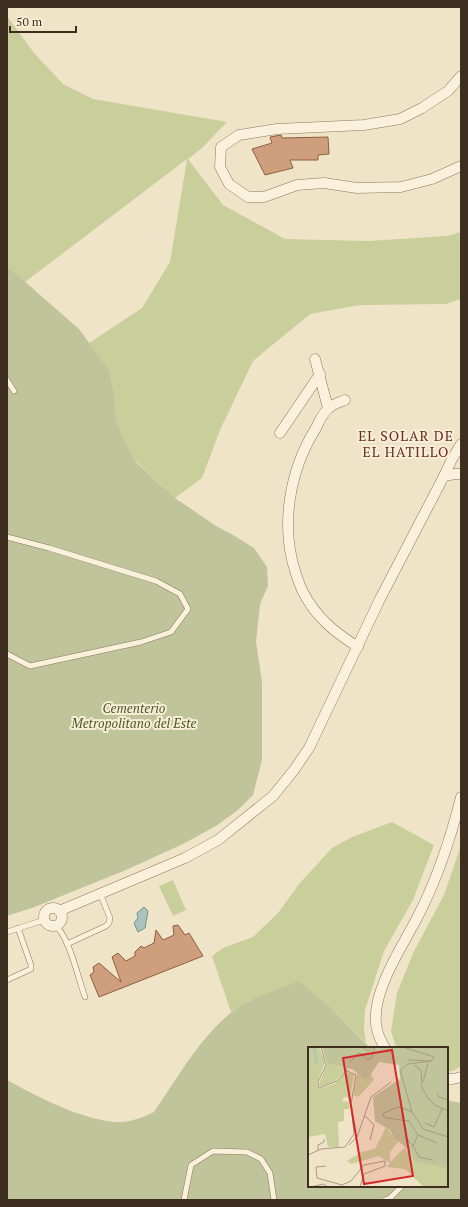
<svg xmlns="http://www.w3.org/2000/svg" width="468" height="1207" font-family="'PT Serif',serif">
<rect width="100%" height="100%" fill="#f0e4c8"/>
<g fill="#c9cf9b">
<path d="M7,16L34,53L63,84L93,99L227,122L202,148L188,159L223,205L285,239L368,241L447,236L461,232V299L446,304L360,305L310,314L253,361L220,430L202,478L175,498L137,462L125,442L116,418L115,397L109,370L89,343L142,308L170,262L187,159L25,282L7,266Z"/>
<path d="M392,822L434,845L413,900L384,951L365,1010L364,1029L366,1043L332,1009L250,1000L231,1012L212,956L223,948L253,937L278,913L299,884L332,848L352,837Z"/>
<path d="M461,845V1066L453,1071H447V1048H397L396,1047L391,1031L397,993L413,953L444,895Z"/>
<path d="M173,880L186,910L173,916L159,886Z"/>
</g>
<g fill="#bfc49a">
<path d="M7,266L79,329L109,370L115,397L116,418L125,442L137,463L175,498L216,526L233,535L254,548L267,567L268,586L260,604L256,642L262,682V760L253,795L238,810L216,826L183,844L126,870L32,908L7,916Z"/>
<path d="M299,981L332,1009L370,1048H309V1186H447V1100L461,1103V1200H7V1080C38,1097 80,1119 115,1122C129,1123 142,1118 154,1112C179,1076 210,1019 251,1000C266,993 283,987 299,981Z"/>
</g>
<path fill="#a9c4bc" stroke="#6f938a" d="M144,907L148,911L145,928L138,932L134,923L138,918L137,913Z"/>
<g fill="#cf9f7d" stroke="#8d5f41">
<path d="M281,135L282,138L328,137L329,154L318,155V160H290L293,168L265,175L252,149L272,143L270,137Z"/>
<path d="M178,925L185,935L189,933L203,956L99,997L90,975L94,972L93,967L99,963L121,982L112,957L118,953L126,961L135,956V952L141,946L144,948L154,943L156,930L163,940L174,935L173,926Z"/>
</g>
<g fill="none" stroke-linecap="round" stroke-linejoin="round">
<defs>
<g id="lane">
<path d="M7,380L14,391"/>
<path d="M7,537L49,548L156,581L180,594L188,609L171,632L141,642L30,666L7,654"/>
<path d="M56,926C70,939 78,978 85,997"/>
<path d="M7,932L44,920"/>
<path d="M67,944L106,926L109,923L110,918L100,893"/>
<path d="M7,980L31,969V965L18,928"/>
<path d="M184,1200L191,1165L213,1151L247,1152L261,1159L270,1173L274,1200"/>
<path d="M385,1200L390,1198L402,1186"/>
</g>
<g id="street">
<path d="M461,76L448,91L422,108L400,119L364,125L277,129L239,135L221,147L220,167L229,184L248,197H264L297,185L324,183L357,188L401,187L432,179L461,166"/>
<path d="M315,359L328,408"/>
<path d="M345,400C340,402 333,404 329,408C323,412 319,422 316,428C289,471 280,527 296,574C298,580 300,586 303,592C316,617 334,632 358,647"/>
<path d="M280,433L320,374"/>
<path d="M444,476L455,474H461"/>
<circle cx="53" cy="917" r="9"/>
<path d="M59,911L185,858L218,840L273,796L294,770L309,748L380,599L444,476L451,461L461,444"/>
<path d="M385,1048C376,1033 374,1022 377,1005C383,974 405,942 419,914C438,877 451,837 461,797"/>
<path d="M447,1079H453L461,1077"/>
</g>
</defs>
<use href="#lane" stroke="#8d765c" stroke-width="6"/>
<use href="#street" stroke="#8d765c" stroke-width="11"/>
<use href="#lane" stroke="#faf1dc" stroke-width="5"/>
<use href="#street" stroke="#faf1dc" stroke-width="10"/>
</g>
<g text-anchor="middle" stroke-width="4" stroke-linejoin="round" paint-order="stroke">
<g font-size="13" font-style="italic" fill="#4d5a26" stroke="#f7eed8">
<text x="134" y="713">Cementerio<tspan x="134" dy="15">Metropolitano del Este</tspan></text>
</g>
<g font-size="14" letter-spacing="1" fill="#6b2e1e" stroke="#f7eed8">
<text x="406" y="441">EL SOLAR DE<tspan x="406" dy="16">EL HATILLO</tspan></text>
</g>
</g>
<g transform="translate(308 1047)">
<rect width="140" height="140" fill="#f0e4c8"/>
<path d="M0,0H11L17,15L9,36L11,42L26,37L39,25L46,28L42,51L36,50L34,54L41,55V62H36V74L30,75L31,100H20L17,87L0,90ZM19,17L41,22L27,34L13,40L11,37ZM49,26L53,29L63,27L66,33L50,50L45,48ZM78,80L90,95L82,105V115L97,100L106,114L140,120V140H116L97,122L79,120L82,116L71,109L43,117L39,114L53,105L67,102Z" fill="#c9cf9b"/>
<path d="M14,0H140L139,121L106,114L100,102L87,92L82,83L67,74L65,50L92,32L91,18L71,15L63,27L57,32L44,22L19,17Z" fill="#bfc49a"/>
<path fill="none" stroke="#a9c4bc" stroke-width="2" d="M6,0L9,16"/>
<path fill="none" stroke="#a89b85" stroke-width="1" d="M55,0L60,4L65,0M95,0L126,10L123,14L100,13M42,15L50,6L54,7L58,12H63L67,0M106,18L113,23L114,41L120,51L127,58L140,64M115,35L120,16M129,46L131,50L140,53M104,65L92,23L100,17L123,14M56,68L66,78L62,93M117,76L126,80L134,62M110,88L129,96M97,89L105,99L110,88L101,74L79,71L75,69L76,66L90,60L97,62L104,65L115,82L140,90M41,98L49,90L63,50L83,35M105,99L111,110L125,113M10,104V98L16,95V92M0,108L13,102L37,100L46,87L43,57L48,28L39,24L29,34L11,41L10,35L18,18L13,0M18,119L8,120L9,131L34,138L43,134L56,118L77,114V119L56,127L52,140M3,140L15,137L20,140"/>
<path fill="#d62828" fill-opacity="0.15" stroke="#d62828" stroke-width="2" d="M84,3L105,129L56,137L35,11Z"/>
<rect width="140" height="140" fill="none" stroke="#3d2e20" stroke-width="2"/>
</g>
<rect width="468" height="1207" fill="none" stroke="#3d2e20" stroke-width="16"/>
<path d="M10 26v6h66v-6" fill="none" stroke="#3d2e20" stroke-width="2"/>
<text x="16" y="26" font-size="12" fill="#3d2e20" stroke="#f7eed8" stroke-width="3" paint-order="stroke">50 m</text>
</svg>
